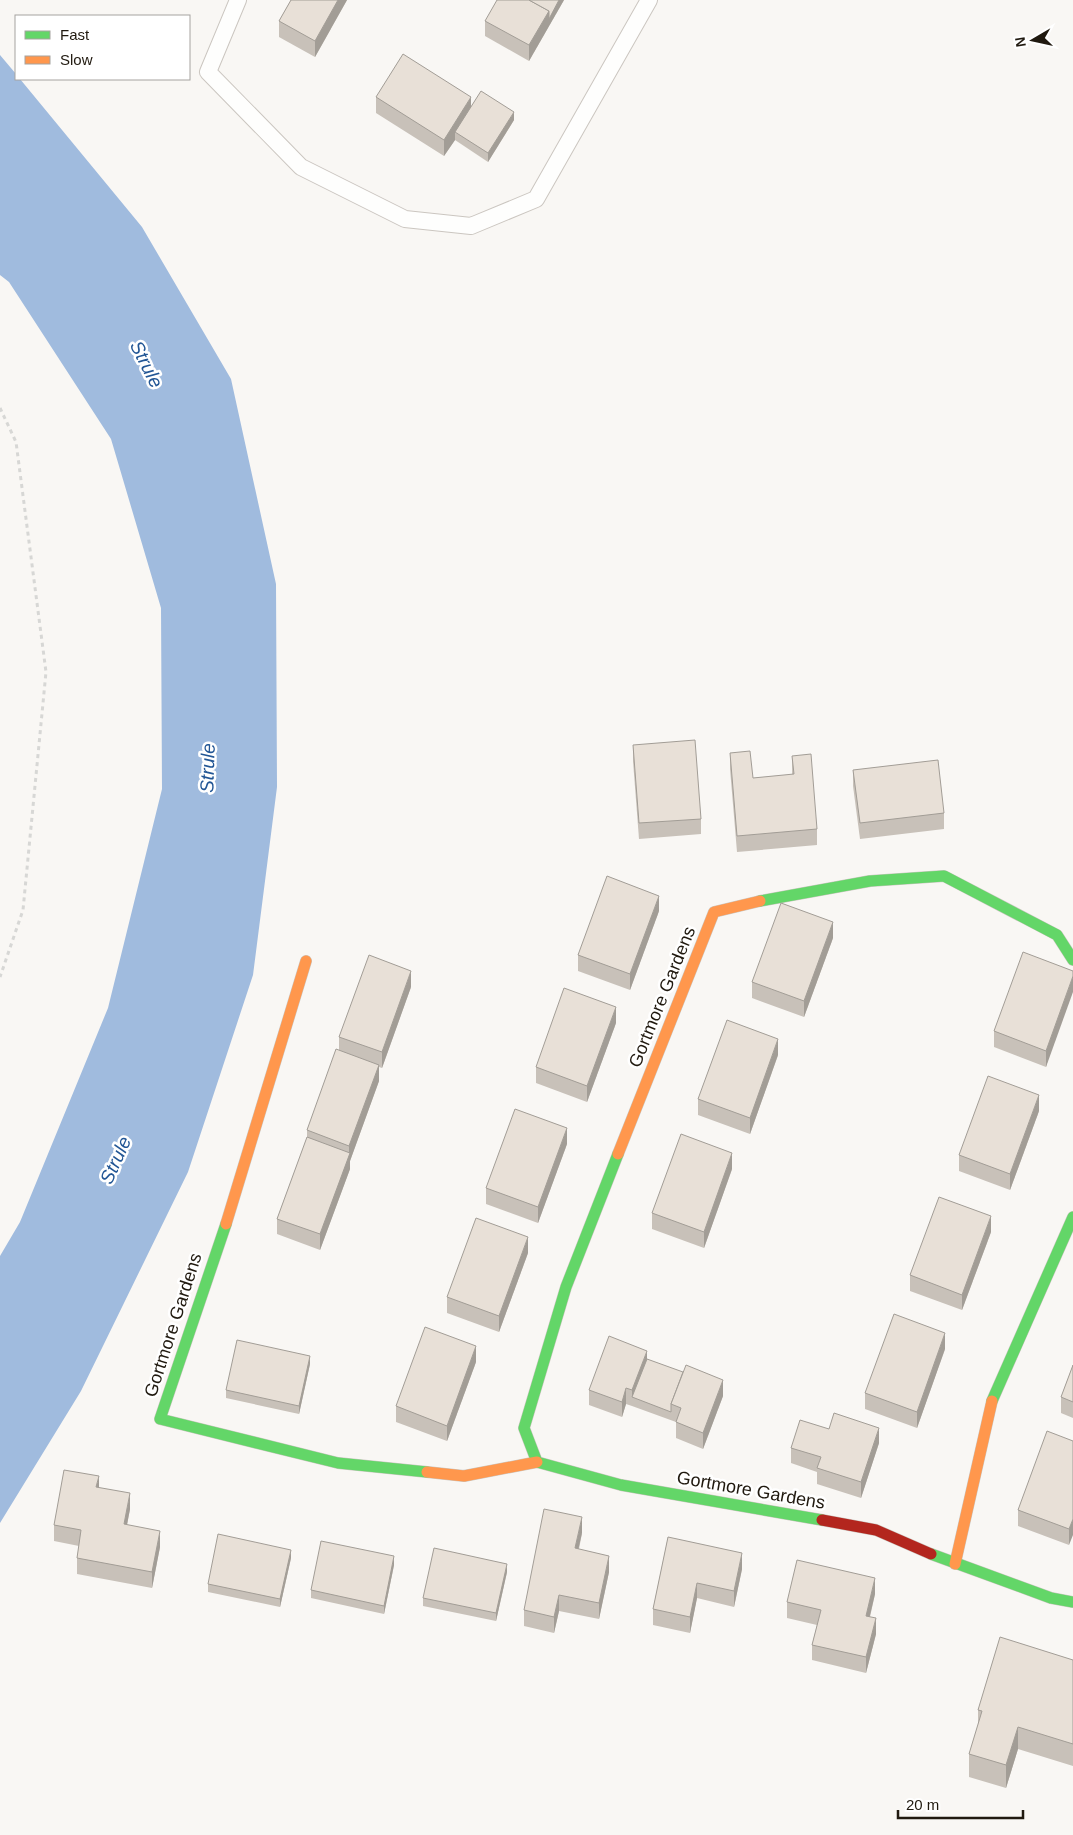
<svg xmlns="http://www.w3.org/2000/svg" width="1073" height="1835" font-family="Helvetica,sans-serif">
<rect width="100%" height="100%" fill="#f9f7f4"/>
<path fill="#a0bbde" d="M0,55L16,74V79H20L142,227L231,379L276,584L277,787L253,975L188,1172L81,1391L0,1523V1256L20,1222L108,1008L162,789L161,608L111,439L9,282L0,275Z"/>
<g fill="none" stroke-linecap="round" stroke-linejoin="round">
<defs>
<path id="lane" d="M238,0L208,72L301,167L405,219L471,226L536,199L649,0"/>
<g id="fast">
<path d="M760,901L870,881L944,876L1057,935L1073,960"/>
<path d="M618,1154L566,1287L524,1428L537,1462L621,1485L822,1520"/>
<path d="M226,1224L160,1419L338,1463L427,1472"/>
<path d="M992,1401L1073,1217"/>
<path d="M931,1554L1051,1598L1073,1602"/>
</g>
<g id="slow">
<path d="M618,1154L714,912L760,901"/>
<path d="M226,1224L306,961"/>
<path d="M427,1472L464,1476L537,1462"/>
<path d="M955,1564L992,1401"/>
</g>
<path id="jam" d="M822,1520L876,1530L931,1554"/>
</defs>
<use href="#lane" stroke="#cbc6c0" stroke-width="18"/>
<use href="#fast" stroke="#cbc6c0" stroke-width="12"/>
<use href="#slow" stroke="#cbc6c0" stroke-width="12"/>
<use href="#jam" stroke="#cbc6c0" stroke-width="12"/>
<path stroke="#d7d7d5" stroke-width="3" stroke-dasharray="4 4" stroke-linecap="butt" d="M0,408L16,442L46,672L23,910L0,977"/>
<use href="#lane" stroke="#fefefd" stroke-width="16"/>
<use href="#fast" stroke="#63d668" stroke-width="11"/>
<use href="#slow" stroke="#ff974d" stroke-width="11"/>
<use href="#jam" stroke="#b3261e" stroke-width="11"/>
</g>
<g fill="#c8c1b9">
<path d="M291,0H347L315,57L279,37V21Z"/>
<path d="M564,0L529,61L485,36V21Z"/>
<path d="M376,97L471,106L514,120L488,162L455,140L444,156L376,113Z"/>
<path d="M633,745L701,819V834L639,839L633,761Z"/>
<path d="M730,753L753,778L792,775V756L817,829V845L737,852L730,769Z"/>
<path d="M853,770L944,813V829L860,839L853,786Z"/>
<path d="M659,911L630,990L578,971V955Z"/>
<path d="M833,938L804,1017L752,998V982Z"/>
<path d="M1073,971L1046,1067L994,1047V1031Z"/>
<path d="M411,987L382,1068L379,1067V1081L350,1161V1169L320,1250L277,1234V1219L307,1138V1130L339,1050V1037Z"/>
<path d="M616,1023L587,1102L536,1083V1067Z"/>
<path d="M778,1055L750,1134L698,1115V1099Z"/>
<path d="M1039,1111L1010,1190L959,1171V1155Z"/>
<path d="M567,1144L538,1223L486,1204V1188Z"/>
<path d="M732,1169L704,1248L652,1229V1213Z"/>
<path d="M991,1232L962,1310L910,1291V1275Z"/>
<path d="M528,1253L499,1332L447,1313V1297Z"/>
<path d="M945,1349L917,1428L865,1409V1393Z"/>
<path d="M647,1359L723,1396L703,1449L676,1438V1422L632,1406L626,1404L622,1417L589,1405V1390Z"/>
<path d="M476,1362L447,1441L396,1422V1406Z"/>
<path d="M310,1364L299,1414L226,1398V1390Z"/>
<path d="M1073,1365V1418L1061,1413V1397Z"/>
<path d="M829,1429L879,1443L861,1498L817,1484V1472L791,1463V1448Z"/>
<path d="M1073,1441L1069,1545L1018,1526V1510Z"/>
<path d="M99,1488L130,1509L127,1525L160,1547L152,1588L77,1574V1558L79,1546L54,1541V1525Z"/>
<path d="M582,1533L579,1549L609,1572L599,1619L559,1611L554,1633L524,1626V1610Z"/>
<path d="M668,1537L742,1569L734,1607L697,1598L690,1633L653,1625V1609Z"/>
<path d="M291,1558L280,1607L208,1592V1584Z"/>
<path d="M394,1565L384,1614L311,1598V1590Z"/>
<path d="M507,1572L496,1621L423,1606V1598Z"/>
<path d="M875,1594L870,1617L876,1634L866,1673L812,1660V1645L817,1625L787,1618V1602Z"/>
<path d="M1073,1660V1766L1018,1749L1006,1788L969,1777V1754L978,1726V1710Z"/>
</g>
<g fill="#a29d96">
<path d="M338,0H347L315,57V41Z"/>
<path d="M559,0H564L529,61V45L549,11Z"/>
<path d="M471,97V113L455,132V140L444,156V140Z"/>
<path d="M514,112V120L488,162V153Z"/>
<path d="M659,896V911L630,990V974Z"/>
<path d="M833,922V938L804,1017V1001Z"/>
<path d="M411,971V987L382,1068V1052Z"/>
<path d="M1073,976V992L1046,1067V1051Z"/>
<path d="M616,1007V1023L587,1102V1086Z"/>
<path d="M778,1039V1055L750,1134V1118Z"/>
<path d="M379,1065V1081L350,1161V1169L320,1250V1234L349,1154V1146Z"/>
<path d="M1039,1095V1111L1010,1190V1174Z"/>
<path d="M567,1128V1144L538,1223V1207Z"/>
<path d="M732,1153V1169L704,1248V1232Z"/>
<path d="M991,1216V1232L962,1310V1295Z"/>
<path d="M528,1237V1253L499,1332V1316Z"/>
<path d="M945,1333V1349L917,1428V1412Z"/>
<path d="M476,1346V1362L447,1441V1426Z"/>
<path d="M647,1351V1367L632,1397V1390Z"/>
<path d="M310,1356V1364L299,1414V1406Z"/>
<path d="M723,1380V1396L703,1449V1433Z"/>
<path d="M626,1388V1404L622,1417V1402Z"/>
<path d="M879,1428V1443L861,1498V1482Z"/>
<path d="M99,1476V1492L96,1487Z"/>
<path d="M130,1493V1509L124,1540V1524Z"/>
<path d="M582,1517V1533L575,1564V1548Z"/>
<path d="M1073,1519V1535L1069,1545V1529Z"/>
<path d="M160,1531V1547L152,1588V1572Z"/>
<path d="M291,1550V1558L280,1607V1599Z"/>
<path d="M742,1553V1569L734,1607V1591Z"/>
<path d="M394,1556V1565L384,1614V1606Z"/>
<path d="M609,1556V1572L599,1619V1603Z"/>
<path d="M507,1564V1572L496,1621V1613Z"/>
<path d="M875,1578V1594L866,1632V1616Z"/>
<path d="M697,1583V1598L690,1633V1617Z"/>
<path d="M559,1595V1611L554,1633V1617Z"/>
<path d="M876,1618V1634L866,1673V1657Z"/>
<path d="M1018,1727V1749L1006,1788V1765Z"/>
</g>
<g fill="#e8e0d7" stroke="#a29d96">
<path d="M291,0H338L315,41L279,21Z"/>
<path d="M497,0H529L549,11L529,45L485,21Z"/>
<path d="M529,0H559L549,19V11Z"/>
<path d="M403,54L471,97L444,140L376,97Z"/>
<path d="M481,91L514,112L488,153L455,132Z"/>
<path d="M695,740L701,819L639,823L633,745Z"/>
<path d="M750,751L753,778L794,774L792,756L811,754L817,829L737,836L730,753Z"/>
<path d="M938,760L944,813L860,823L853,770Z"/>
<path d="M607,876L659,896L630,974L578,955Z"/>
<path d="M781,903L833,922L804,1001L752,982Z"/>
<path d="M1023,952L1073,971V976L1046,1051L994,1031Z"/>
<path d="M369,955L411,971L382,1052L339,1037Z"/>
<path d="M564,988L616,1007L587,1086L536,1067Z"/>
<path d="M727,1020L778,1039L750,1118L698,1099Z"/>
<path d="M336,1049L379,1065L349,1146L307,1130Z"/>
<path d="M988,1076L1039,1095L1010,1174L959,1155Z"/>
<path d="M515,1109L567,1128L538,1207L486,1188Z"/>
<path d="M681,1134L732,1153L704,1232L652,1213Z"/>
<path d="M307,1137L350,1153L320,1234L277,1219Z"/>
<path d="M939,1197L991,1216L962,1295L910,1275Z"/>
<path d="M476,1218L528,1237L499,1316L447,1297Z"/>
<path d="M894,1314L945,1333L917,1412L865,1393Z"/>
<path d="M425,1327L476,1346L447,1426L396,1406Z"/>
<path d="M609,1336L647,1351L632,1390L626,1388L622,1402L589,1390Z"/>
<path d="M237,1340L310,1356L299,1406L226,1390Z"/>
<path d="M647,1359L683,1372L671,1404V1412L632,1397Z"/>
<path d="M686,1365L723,1380L703,1433L676,1422L681,1408L671,1404Z"/>
<path d="M1073,1365V1402L1061,1397Z"/>
<path d="M834,1413L879,1428L861,1482L817,1468L821,1457L791,1448L800,1420L829,1429Z"/>
<path d="M1047,1431L1073,1441V1519L1069,1529L1018,1510Z"/>
<path d="M64,1470L99,1476L96,1487L130,1493L124,1524L160,1531L152,1572L77,1558L81,1530L54,1525Z"/>
<path d="M544,1509L582,1517L575,1548L609,1556L599,1603L559,1595L554,1617L524,1610Z"/>
<path d="M218,1534L291,1550L280,1599L208,1584Z"/>
<path d="M668,1537L742,1553L734,1591L697,1583L690,1617L653,1609Z"/>
<path d="M321,1541L394,1556L384,1606L311,1590Z"/>
<path d="M434,1548L507,1564L496,1613L423,1598Z"/>
<path d="M797,1560L875,1578L866,1616L876,1618L866,1657L812,1645L821,1610L787,1602Z"/>
<path d="M1000,1637L1073,1660V1744L1018,1727L1006,1765L969,1754L982,1711L978,1710Z"/>
</g>
<g text-anchor="middle" stroke-width="5" stroke-linejoin="round" paint-order="stroke">
<g font-size="18" fill="#20190f" stroke="#fff">
<text transform="translate(662 997) rotate(-68)" y="6">Gortmore Gardens</text>
<text transform="translate(173 1325) rotate(-72)" y="6">Gortmore Gardens</text>
<text transform="translate(751 1490) rotate(10)" y="6">Gortmore Gardens</text>
</g>
<g font-size="19" font-style="italic" fill="#225695" stroke="#fff">
<text transform="translate(147 364) rotate(63)" y="7">Strule</text>
<text transform="translate(207 768) rotate(-88)" y="7">Strule</text>
<text transform="translate(115 1160) rotate(-66)" y="7">Strule</text>
</g>
</g>
<rect x="15" y="15" width="175" height="65" fill="#ffffff" stroke="#a6a39f"/>
<rect x="25" y="31" width="25" height="8" fill="#63d668" stroke="#a6a39f"/>
<text x="60" y="40" font-size="15" fill="#20190f">Fast</text>
<rect x="25" y="56" width="25" height="8" fill="#ff974d" stroke="#a6a39f"/>
<text x="60" y="65" font-size="15" fill="#20190f">Slow</text>
<g transform="translate(1033 40) rotate(261)" stroke="#ffffff" stroke-width="4" paint-order="stroke">
<path d="M0-4L9 19L0 12L-9 19Z" fill="#20190f"/>
<text y="-8" font-size="14" font-weight="bold" text-anchor="middle" fill="#20190f">N</text>
</g>
<path d="M898 1810v8h125v-8" fill="none" stroke="#20190f" stroke-width="2.5"/>
<text x="906" y="1810" font-size="15" fill="#20190f" stroke="#ffffff" stroke-width="4" paint-order="stroke">20 m</text>
</svg>
